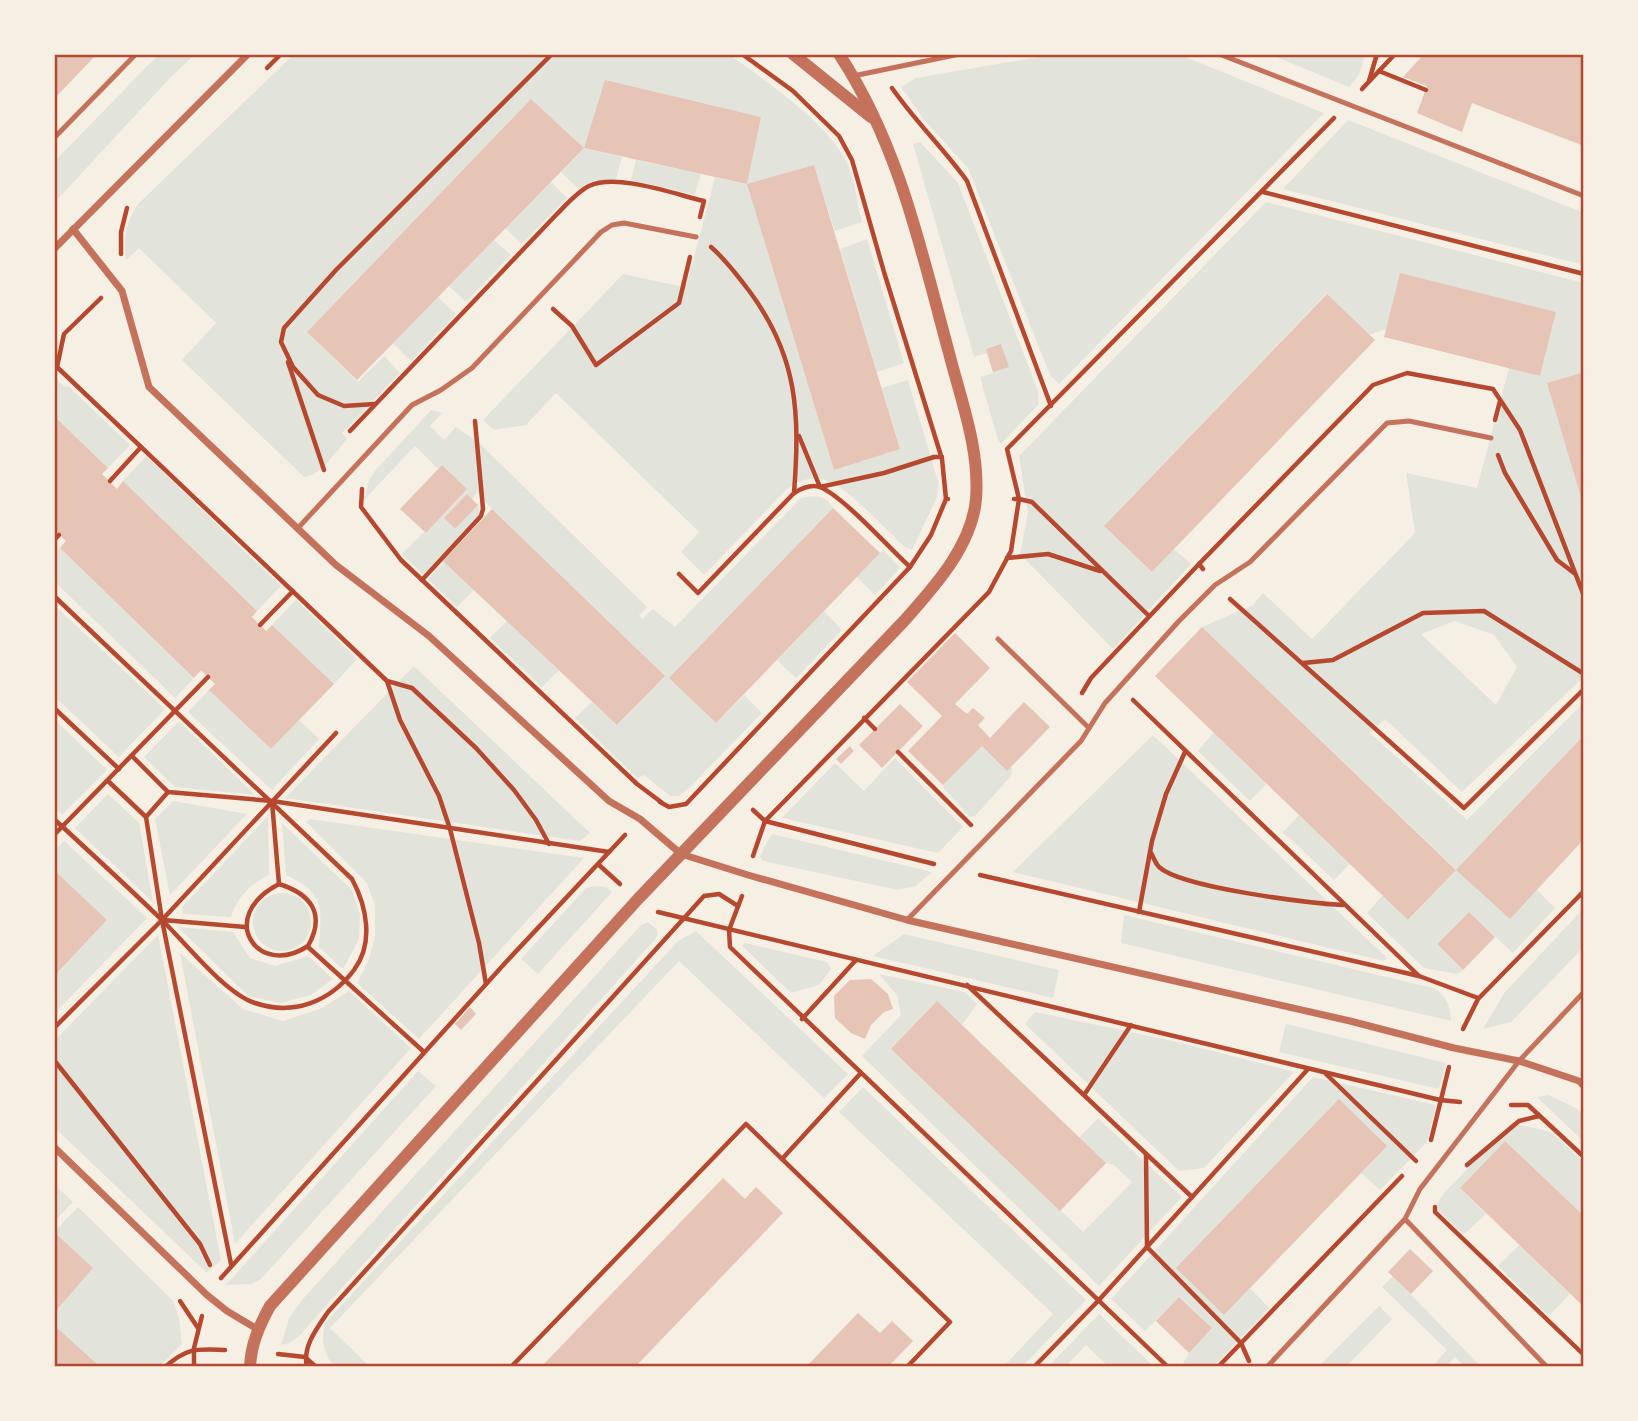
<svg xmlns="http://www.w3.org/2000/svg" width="1638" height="1421" font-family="'Exo 2',sans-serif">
<rect width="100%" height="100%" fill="#f6efe4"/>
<g fill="#e2e4dc" fill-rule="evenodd">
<path d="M159,54H195L169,79L54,203V162Z"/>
<path d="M294,54H729C765,81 824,120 845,159C855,177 857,203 862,222L835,231L814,166L748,185L834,469L900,449L882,388L908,380L938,482L937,497L912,550L905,547C886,530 847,486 825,480C811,476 799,481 788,488L704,575L681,552L699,532L556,393L526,425L494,430L483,420L623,274L679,286L687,284L715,177L747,184L760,117L605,81L584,148L622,157L616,179L593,181L579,189L561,172L584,148L531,99L307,332L358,382L384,356L400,373L342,433L347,439C336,451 321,476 304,477L182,360L216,323L139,248L126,260C123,238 126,222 138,204Z"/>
<path d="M1056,54H1178L1324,113L1059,384L1050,375L968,168L925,121L901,87L916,78Z"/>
<path d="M1269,54H1365L1359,75L1349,87Z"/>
<path d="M1348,120L1584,213V265L1283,189Z"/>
<path d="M920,142L958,183L1038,391L1039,404L1001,444L998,440L980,377L993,373L987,353L974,357L913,144Z"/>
<path d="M636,160L701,174L695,195L631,180Z"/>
<path d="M551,182L567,198L522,244L505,228Z"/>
<path d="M1266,202L1584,283V372L1548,383L1584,507V677L1462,792L1385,719L1370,733L1467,820L1584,702V735L1457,870L1537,890L1555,908L1513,953L1469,912L1437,944L1463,970L1457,974L1424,968L1367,913L1383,895L1409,920L1456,869L1202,627L1253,605L1263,593L1312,639L1415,533L1406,473L1477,488L1509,368L1540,376L1556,312L1400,273L1386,329L1369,335L1326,294L1104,526L1152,572L1174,549L1191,564L1113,649L1020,554L1028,513L1019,456ZM1455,621L1494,635L1517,667L1496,705L1421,634Z"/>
<path d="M867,239L904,363L877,372L840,249Z"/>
<path d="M494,240L511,255L466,302L449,286Z"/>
<path d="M438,297L456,314L411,361L393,343Z"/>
<path d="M55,378L65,387L68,386L130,445L108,468L54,416Z"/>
<path d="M431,410L442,413L430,426L444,440L456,427L479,443L647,607L639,615L642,619L653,609L675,627L801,498C814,495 826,494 833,508L670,678L716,723L744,695L762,713L689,788L679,796H670L644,775L637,778L575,718L592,702L618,725L665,676L492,509L477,492L472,499L466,495L444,518L455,529L478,505L480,515L424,575L402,554L424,532L426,533L467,489L442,465L438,469L415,446L364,500L369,480L375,471Z"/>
<path d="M146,456L281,586L257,611L123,481Z"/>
<path d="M60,548L194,678L175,698L54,581V554Z"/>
<path d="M883,550L900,568L875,595L857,577Z"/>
<path d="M445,562L474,590L457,607L428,579Z"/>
<path d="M296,600L357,659L334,684L272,625Z"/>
<path d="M54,605L165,709L119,757L54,696Z"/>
<path d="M824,611L842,630L796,678L777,660Z"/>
<path d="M507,621L559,670L542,687L490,638Z"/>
<path d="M414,666L590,833L580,841L285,798Z"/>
<path d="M209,690L271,749L299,720L319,739L272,790L188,712Z"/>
<path d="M54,719L107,770L62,815L54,807Z"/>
<path d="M179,721L255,795L175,787L144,757Z"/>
<path d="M1214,732L1267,783L1250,801L1198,751Z"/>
<path d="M1153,735L1387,958L1384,961L1013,872Z"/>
<path d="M982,746L1012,766L1011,776L975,816L970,817L944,789L943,785Z"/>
<path d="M895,758L963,827L938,853L782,818L835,763L864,791Z"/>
<path d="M108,794L139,823L153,902L75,828Z"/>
<path d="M173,801L247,814L170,895L155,819Z"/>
<path d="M1299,815L1350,864L1334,880L1283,832Z"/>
<path d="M268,816L269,875C250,884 237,898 231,917L183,914L182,907Z"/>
<path d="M310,819L584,858L419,1039L357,983L368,962L375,937V906L367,883L306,822Z"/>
<path d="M282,823L352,890L360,914L359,939L343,969L319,947C322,908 325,893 286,875Z"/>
<path d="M772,834L932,872L916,886L898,890L763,861L760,856Z"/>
<path d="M64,841L147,918L54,1014V976L107,920L54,870V851Z"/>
<path d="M594,886L605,887L612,892L538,974L521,959L586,888Z"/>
<circle cx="282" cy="922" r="29"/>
<path d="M1584,908V947L1511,1022L1483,1029L1505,992Z"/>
<path d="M1124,915L1433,988C1447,995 1450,1006 1451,1021L1121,943Z"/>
<path d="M648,922L657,930V937L299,1336L290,1343L281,1345L289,1318L302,1300L641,925Z"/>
<path d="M178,927L233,932L250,958L275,966L308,956L333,979L311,995L281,1003L248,996Z"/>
<path d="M696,931L848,1074L824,1098L679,961L330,1328L370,1367H335C323,1354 321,1340 325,1323L678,941Z"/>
<path d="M904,934L1059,970L1053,998L873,956Z"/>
<path d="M158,935L221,1260L207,1273L54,1127V1041Z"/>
<path d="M745,943L827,962L831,969L819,985L791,993L742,946Z"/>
<path d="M180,953L243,1009L283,1021L320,1009L349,991L411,1048L235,1244Z"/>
<path d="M879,974L965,992L977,1004L962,1025L892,1049L1083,1232L1132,1182L1114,1165L1106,1163L1079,1138L1098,1118L1182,1197L1099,1286L862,1056L901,1015L897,995Z"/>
<path d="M1035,1012L1173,1041L1294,1072L1204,1168L1179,1171L1025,1024Z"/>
<path d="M1286,1024L1446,1063L1439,1089L1279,1052Z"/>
<path d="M418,1071L436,1086L261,1279L251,1284L226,1285Z"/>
<path d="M1313,1077L1436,1105L1427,1142L1380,1190L1361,1173L1224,1314L1250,1288L1269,1308L1213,1367H1181L1189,1353L1212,1328L1180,1297L1145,1331L1111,1299Z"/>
<path d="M863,1087L1086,1300L1022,1367H1003L1053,1314L839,1112Z"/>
<path d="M1548,1095L1576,1108L1584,1115V1142L1537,1097Z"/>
<path d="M1512,1123L1551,1132L1584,1163V1216L1505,1141L1460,1188L1486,1214L1464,1234L1440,1212L1437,1204L1444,1193Z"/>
<path d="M54,1184L73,1202L54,1222Z"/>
<path d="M78,1207L173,1301L179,1318L182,1344L159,1367H97L54,1325V1313L92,1268L54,1232Z"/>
<path d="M1519,1245L1570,1294L1549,1316L1498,1266Z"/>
<path d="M1393,1276L1481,1367H1465L1455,1357L1445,1367H1432L1447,1350L1382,1287Z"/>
<path d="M1379,1306L1392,1319L1346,1367H1318Z"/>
<path d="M1099,1314L1154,1367H1109L1086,1345L1065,1367H1048Z"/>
</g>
<g fill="#e6c5b7">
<path d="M54,54H97L54,99Z"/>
<path d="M1424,54H1584V146L1472,103L1462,132L1417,113L1427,86L1403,77Z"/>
<path d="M605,80L761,117L747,184L584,148Z"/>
<path d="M531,99L584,148L357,380L307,332Z"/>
<path d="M814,165L900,449L834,470L747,184Z"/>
<path d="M1400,273L1556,312L1540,376L1384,337Z"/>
<path d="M1327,294L1375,340L1152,572L1104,526Z"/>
<path d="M1001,344L1009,367L993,372L986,349Z"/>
<path d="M1584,372V504H1583L1547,383Z"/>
<path d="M54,416L108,468L102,474L117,489L123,481L257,611L252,617L266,631L272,625L334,684L271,749L209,690L215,684L201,670L194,678L60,548L66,541L54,530Z"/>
<path d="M442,465L467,489L426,533L400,509Z"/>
<path d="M467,494L478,505L455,529L444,518Z"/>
<path d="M833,508L880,553L716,723L669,678Z"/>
<path d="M492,509L665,676L617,725L443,561Z"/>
<path d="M1202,627L1456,870L1408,920L1155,676Z"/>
<path d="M955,633L990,668L955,704L967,714L973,708L985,718L978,725L990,738L1024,702L1050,727L1007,771L982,746L943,785L908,751L942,716L907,682Z"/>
<path d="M900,704L923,726L882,768L859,745Z"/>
<path d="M1584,735V839L1510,919L1456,870Z"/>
<path d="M850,746L854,751L841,764L836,759Z"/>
<path d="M54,870L107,920L54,976Z"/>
<path d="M1469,912L1495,937L1463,970L1437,944Z"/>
<path d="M871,979L888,994L893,1009L884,1012L871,1025L865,1039L851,1033L835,1018L834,996L850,980Z"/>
<path d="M937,1001L1106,1163L1060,1211L891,1049Z"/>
<path d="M470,1007L476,1014L461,1030L455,1024Z"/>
<path d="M1339,1099L1387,1146L1224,1315L1176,1268Z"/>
<path d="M1505,1141L1584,1216V1307L1460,1188Z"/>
<path d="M723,1178L745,1199L756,1187L783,1213L635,1367H541Z"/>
<path d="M54,1232L93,1268L54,1313Z"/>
<path d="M1410,1249L1433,1271L1411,1294L1388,1272Z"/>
<path d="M1179,1297L1212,1328L1189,1353L1156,1321Z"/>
<path d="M858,1313L880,1333L892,1321L913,1341L888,1367H806Z"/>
<path d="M54,1325L100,1367H54Z"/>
</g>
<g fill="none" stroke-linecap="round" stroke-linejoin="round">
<g stroke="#b5482f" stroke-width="4.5">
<path d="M742,54L793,91L839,136L852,160L884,272L942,459L946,499"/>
<path d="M267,68L281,54"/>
<path d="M1379,71L1426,90"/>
<path d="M1369,81L1377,54"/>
<path d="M892,88C915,121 943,148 967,181L1051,406"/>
<path d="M1362,89L1395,54"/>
<path d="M1263,192L1584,274"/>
<path d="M711,247C725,259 738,276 750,292C798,357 800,414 794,493"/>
<path d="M121,254V232L127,208"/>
<path d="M101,298L64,334L57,367L387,681L412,688L476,748L514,790L536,820L549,844"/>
<path d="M553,309L572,326L596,365L679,303L690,257"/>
<path d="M288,362L324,470"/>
<path d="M375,404L344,406L318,395L293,367L281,342L284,328L336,270L552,54"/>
<path d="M1495,420L1500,401"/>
<path d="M350,431L556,215C566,205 577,192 589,186C617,173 674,194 704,201L700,217"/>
<path d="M799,436L820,487L884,473L934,457H942"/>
<path d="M1498,455L1505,473L1557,560L1574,573"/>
<path d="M110,481L141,447"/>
<path d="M362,489L361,507L401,560L637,784L661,802"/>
<path d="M1014,499H1019L1007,449L1334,118"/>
<path d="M54,540L59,535"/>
<path d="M1007,558L1048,554L1100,571"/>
<path d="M1203,569L1199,564L1373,385L1407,373L1493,389L1520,430L1584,596"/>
<path d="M679,574L698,593L794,493C802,488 811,484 820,487C844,497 889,548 910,567"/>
<path d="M422,580L481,516L483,509L475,421"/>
<path d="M54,596L352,879C367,907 374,943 354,970C330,1002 293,1016 255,1003C226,994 186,944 164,922C128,887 91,853 54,819"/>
<path d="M1230,599L1464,808L1584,689"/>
<path d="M260,625L293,591"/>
<path d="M1303,663L1333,660L1423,613L1484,611L1584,674"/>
<path d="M387,681L400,720L439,796L450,829L479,943L486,984"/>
<path d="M1082,693L1091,678L1199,564"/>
<path d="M1133,700L1419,976L1478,998"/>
<path d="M54,708L119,769"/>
<path d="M864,718L875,729"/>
<path d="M898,752L971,825"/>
<path d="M108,781L146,817L168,792L132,756"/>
<path d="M168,792L272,801L609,852"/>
<path d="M272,802L279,884"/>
<path d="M660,802L669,807L686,804L910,567L931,535L946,499H948"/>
<path d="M753,810L765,821L934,864"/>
<path d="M146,817L162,920L231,1264"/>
<path d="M54,835L208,677"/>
<path d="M1151,853C1154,858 1155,863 1159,867C1182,888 1309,903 1343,905"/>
<path d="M753,856L765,821L989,592L1011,551L1019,499L1032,502L1149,616"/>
<path d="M599,865L620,884"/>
<path d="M980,875L1419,976"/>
<path d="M279,884C311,894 326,914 308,946C258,979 215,917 279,884Z"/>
<path d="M742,896L729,930L730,947L1168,1367"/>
<path d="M658,912L1440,1100L1460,1102"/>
<path d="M1139,912L1152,841L1166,794L1185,752"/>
<path d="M163,920L245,927"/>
<path d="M308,947L424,1052"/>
<path d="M967,985L1192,1197"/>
<path d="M802,1019L856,960"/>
<path d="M54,1028L162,920L336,733"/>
<path d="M1463,1029L1478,999L1584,891"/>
<path d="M54,1060L200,1244L210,1265"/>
<path d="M1326,1074L1416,1161"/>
<path d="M1084,1095L1131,1025"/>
<path d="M1511,1105H1528L1584,1157"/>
<path d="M1431,1140L1449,1067"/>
<path d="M1146,1154L1147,1247L1241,1343L1249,1361"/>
<path d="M782,1159L860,1074"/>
<path d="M1467,1165L1519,1121L1539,1116"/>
<path d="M1435,1207V1212L1584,1355"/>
<path d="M221,1278L506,962L625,835"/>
<path d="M180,1301L198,1328"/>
<path d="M278,1354L305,1357L316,1367"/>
<path d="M165,1367C188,1347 196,1349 225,1350"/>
<path d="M194,1367V1348L202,1316"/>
<path d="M307,1367C302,1347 317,1328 328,1312L704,896L719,894L738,906"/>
<path d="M511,1367L746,1124L950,1322L907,1367"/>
<path d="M1034,1367L1098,1301L1308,1069"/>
<path d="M1218,1367L1402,1176"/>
</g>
<g stroke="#c5725c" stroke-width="5">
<path d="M1219,54L1584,196"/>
<path d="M853,76L960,54"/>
<path d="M54,138L136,54"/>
<path d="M298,528L412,405L441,390L472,368L601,232L612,225L624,223L696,237"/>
<path d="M998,639L1089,728"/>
<path d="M907,920L1081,741L1105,703L1179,621L1215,585L1250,562L1387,423L1409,421L1491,438"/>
<path d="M1405,1219L1547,1367"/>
<path d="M1267,1367L1405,1219L1420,1189L1519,1061L1584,992"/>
</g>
<g stroke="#c5725c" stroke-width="7">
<path d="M73,229L122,291L149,387L336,565L429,636L609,801L640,819L681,854L748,875L907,920L1350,1021L1454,1048L1519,1061L1579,1081L1584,1086"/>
<path d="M54,249L248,54"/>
<path d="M54,1147L207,1295L227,1311L257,1329"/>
</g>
<g stroke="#c5725c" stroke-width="12">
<path d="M793,54L871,117"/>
<path d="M250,1367C251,1344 259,1326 270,1306L638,899L904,621C934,587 972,546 976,499C980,450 961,400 949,353C921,250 899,145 839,54"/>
</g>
</g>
<rect width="1638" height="1421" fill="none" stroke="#f6efe4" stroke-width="112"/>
<rect x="56" y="56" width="1526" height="1309" fill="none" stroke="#b5482f" stroke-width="2.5"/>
</svg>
